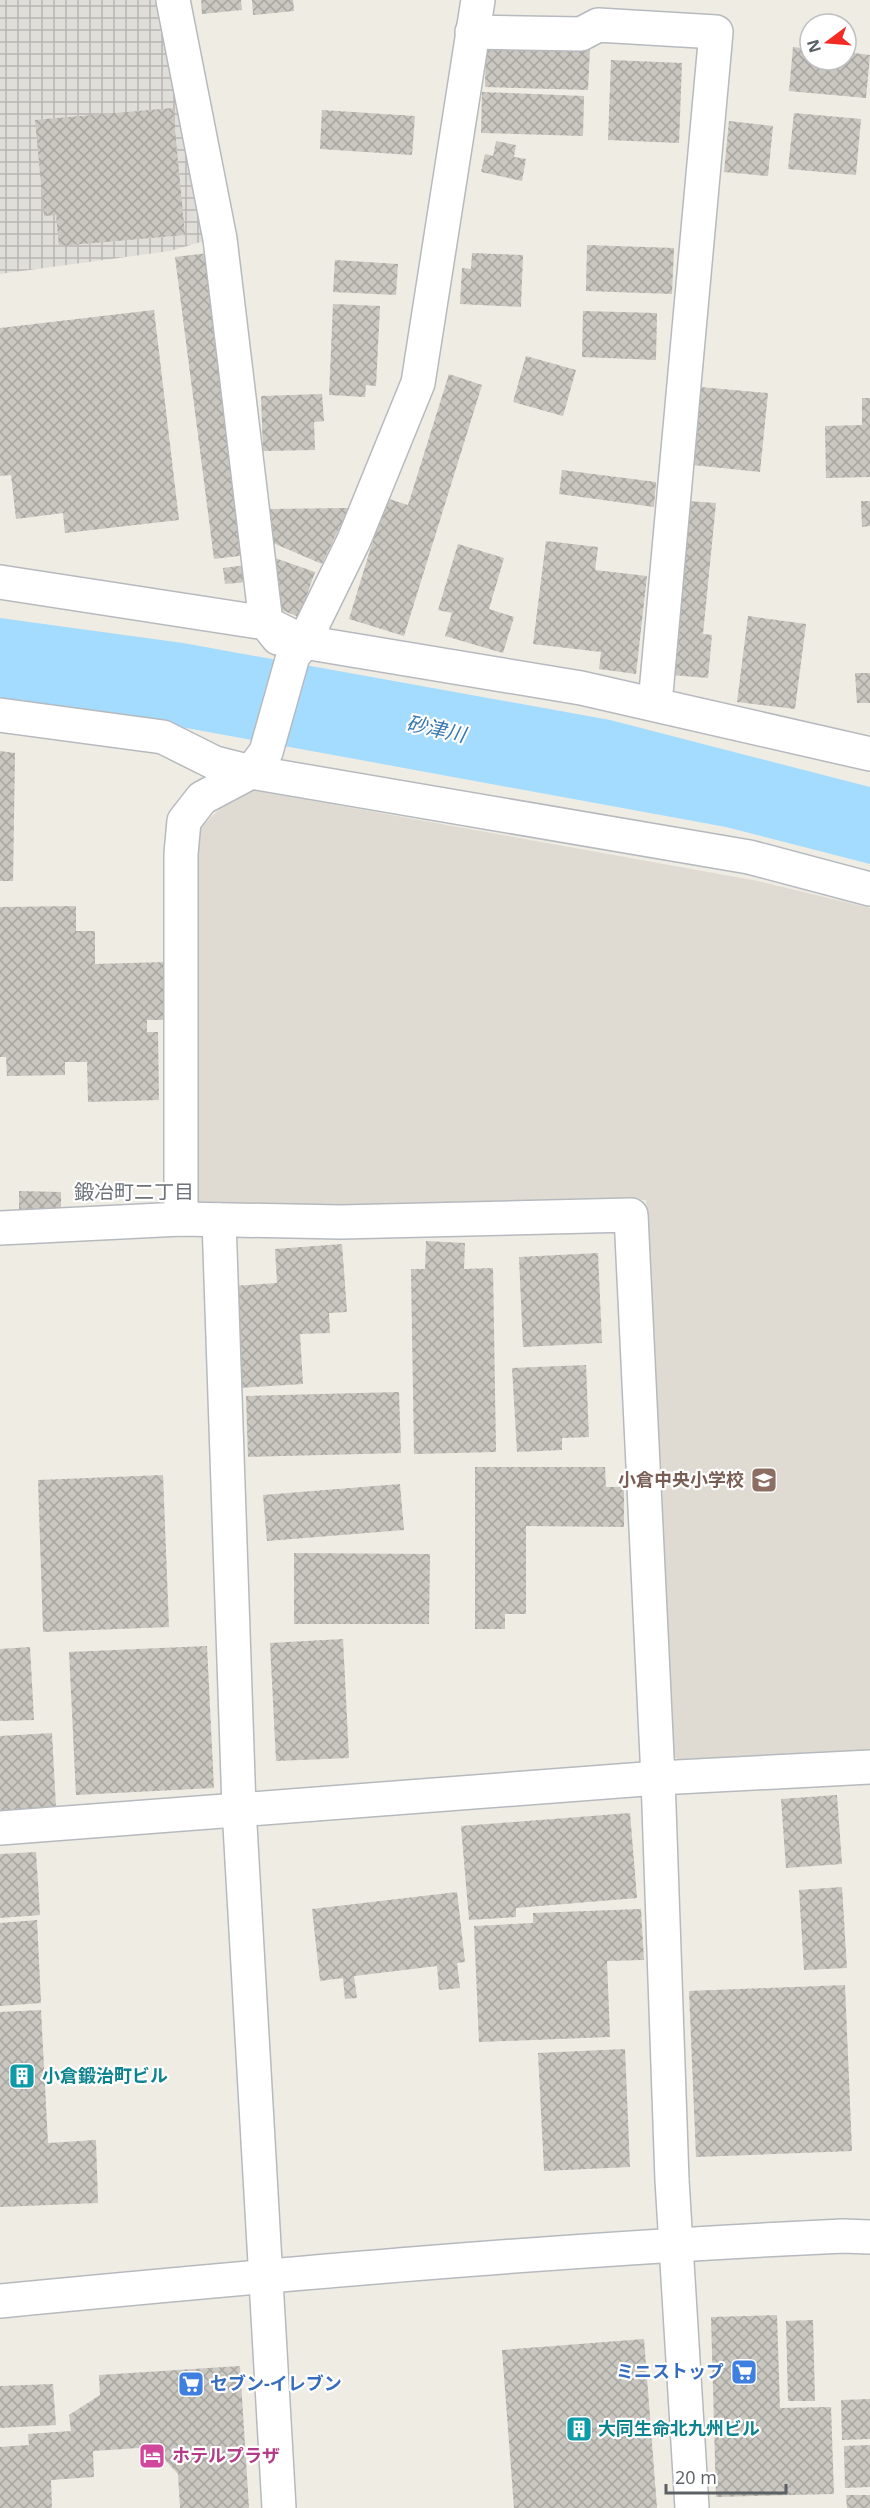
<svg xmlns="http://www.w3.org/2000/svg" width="870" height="2508" font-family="'Open Sans','Noto Sans JP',sans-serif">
<defs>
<pattern id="industrial-grid" width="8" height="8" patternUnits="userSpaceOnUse" patternTransform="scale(1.5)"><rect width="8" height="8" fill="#e0ded8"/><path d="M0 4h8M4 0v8" fill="none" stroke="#b9b7b3"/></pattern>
<pattern id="building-cross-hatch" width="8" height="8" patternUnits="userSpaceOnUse" patternTransform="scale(1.5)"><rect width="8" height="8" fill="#cac7c1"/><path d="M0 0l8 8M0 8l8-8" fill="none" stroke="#a7a5a0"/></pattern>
</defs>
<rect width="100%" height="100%" fill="#efece4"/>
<path fill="url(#industrial-grid)" d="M0,0H164L208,240L170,251L0,274Z"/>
<path fill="#e0dbd2" d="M242,788L758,881L870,908V1755L687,1766L668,1752L646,1200L194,1208L193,834Z"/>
<path fill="#a4dcff" d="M0,618L183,643L610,720L870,787V864L726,827L137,719L0,703Z"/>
<g fill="url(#building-cross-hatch)">
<path d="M201,0H241L242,10L202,14Z"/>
<path d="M252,0H293L294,11L253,15Z"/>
<path d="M486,45L590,48L588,90L485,87Z"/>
<path d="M793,47L810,49V60H846V52L870,55L866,98L789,91Z"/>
<path d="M611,60L682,63L679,143L608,140Z"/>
<path d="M482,92L584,96L583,136L481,133Z"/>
<path d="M173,108L185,235L59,246L56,215L44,216L35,120Z"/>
<path d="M322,110L415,116L412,155L320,149Z"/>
<path d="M794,113L861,119L856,175L788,169Z"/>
<path d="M729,121L773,126L768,176L724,172Z"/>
<path d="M496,141L516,145L514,157L526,159L522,181L481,172L485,154L493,156Z"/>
<path d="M587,245L674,248L672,294L586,291Z"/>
<path d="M208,253L247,555L214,559L175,257Z"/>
<path d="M472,253L523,255L521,307L460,304L462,268L471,269Z"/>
<path d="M335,260L398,264L396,295L333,292Z"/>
<path d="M333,304L380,306L376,386L366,385L365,397L329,395Z"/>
<path d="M154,310L179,520L65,533L63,513L16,519L11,475L0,476V328Z"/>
<path d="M583,311L657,313L656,360L582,357Z"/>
<path d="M526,356L576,370L563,416L513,402Z"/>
<path d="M449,374L482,385L404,636L349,619L386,498L408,505Z"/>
<path d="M700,387L768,393L760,472L693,465Z"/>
<path d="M322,394L324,421L314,422L315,450L263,451L261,396Z"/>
<path d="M862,398H870V477L826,478L825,426L862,425Z"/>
<path d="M562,470L656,482L654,507L559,494Z"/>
<path d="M688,501L716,503L703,634L712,635L708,678L672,675Z"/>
<path d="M861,501H870V526L862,527Z"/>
<path d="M349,508L322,564L273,543L270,509Z"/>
<path d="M546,541L598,547L595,570L647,576L636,674L599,669L601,652L533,644Z"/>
<path d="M458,544L504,558L489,609L514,617L503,653L445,636L452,613L438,610Z"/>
<path d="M272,557L315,572L299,617L279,609Z"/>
<path d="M246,565L248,582L225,584L223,568Z"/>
<path d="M748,616L806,624L795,709L737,702Z"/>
<path d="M855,673H870V703H857Z"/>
<path d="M0,751L15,753L13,881H0Z"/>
<path d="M76,906V931H95V964L166,962L167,1020H147V1032H158L159,1100L88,1102L87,1062H65V1075L7,1076L6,1057H0V907Z"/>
<path d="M19,1191L61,1192V1213H19Z"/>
<path d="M426,1241L465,1243L464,1269L493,1268L496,1452L414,1454L411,1269H425Z"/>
<path d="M342,1244L347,1312L329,1313L330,1333L300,1334L303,1384L238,1388L232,1286L277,1283L275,1249Z"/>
<path d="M598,1253L602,1343L523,1347L519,1257Z"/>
<path d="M586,1365L589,1437L562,1438V1450L517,1452L512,1368Z"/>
<path d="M399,1392L401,1453L248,1457L246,1396Z"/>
<path d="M475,1467H605L606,1487H624V1527L526,1526V1614H505V1629H475Z"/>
<path d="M163,1475L169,1627L43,1632L38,1480Z"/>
<path d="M400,1484L404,1530L267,1541L263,1495Z"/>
<path d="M294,1553L430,1554L429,1624H294Z"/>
<path d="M343,1639L349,1758L276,1761L270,1643Z"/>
<path d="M207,1646L214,1788L76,1795L69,1652Z"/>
<path d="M30,1647L34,1720L0,1721V1649Z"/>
<path d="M52,1733L56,1808L0,1811V1736Z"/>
<path d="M837,1795L842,1864L786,1868L781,1799Z"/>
<path d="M630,1813L637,1898L516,1908V1917L469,1920L461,1826Z"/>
<path d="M36,1852L40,1915L0,1918V1854Z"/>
<path d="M842,1887L847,1968L804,1970L799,1890Z"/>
<path d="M457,1892L465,1962L457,1963L460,1988L439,1990L437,1966L354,1976L357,1998L345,1999L343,1978L320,1981L312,1909Z"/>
<path d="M641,1909L644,1960L607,1961L610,2037L479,2042L474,1926L533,1923V1913Z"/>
<path d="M37,1920L41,2003L0,2006V1923Z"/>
<path d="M845,1985L852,2151L696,2157L689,1991Z"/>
<path d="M41,2010L48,2143L96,2140L98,2203L0,2207V2012Z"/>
<path d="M625,2049L630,2167L544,2171L538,2053Z"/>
<path d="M777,2315L780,2408L831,2407L834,2494L716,2497L711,2317Z"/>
<path d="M813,2320L815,2401H788L786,2321Z"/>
<path d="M644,2339L657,2508H514L502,2350Z"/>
<path d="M240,2366L249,2508H180L178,2474L153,2447L93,2451L94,2477L51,2480L52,2508H0V2447L29,2445L28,2434L71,2431L69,2415L100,2395L99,2375Z"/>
<path d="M53,2384L56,2425L0,2428V2386Z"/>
<path d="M870,2399V2439L842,2440L841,2400Z"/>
<path d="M870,2445V2487L845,2488L844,2446Z"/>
<path d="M846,2495H870V2508H847Z"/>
</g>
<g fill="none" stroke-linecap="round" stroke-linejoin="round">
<defs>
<g id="minor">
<path d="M173,0L220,239L266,623L278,638"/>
<path d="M472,32L581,34L598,25L716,32L655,704"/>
<path d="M0,582L266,623L304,642L581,688L870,754"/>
<path d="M0,715L163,737L215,763L251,772L749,857L870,889"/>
<path d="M181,1219V854L184,821L202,798L251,772L266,752L293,656L304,642L354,540L418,383L478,0"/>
<path d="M219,1220L239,1808L279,2508"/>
<path d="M0,1228L181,1219L341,1222L631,1215L658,1778L672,2180L692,2508"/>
<path d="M0,1828L658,1778L870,1767"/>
<path d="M0,2301C281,2274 561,2249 843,2236L870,2237"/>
</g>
</defs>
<use href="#minor" stroke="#b6babf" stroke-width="36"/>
<use href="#minor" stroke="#fff" stroke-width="33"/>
</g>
<defs>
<symbol id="school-square" viewBox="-11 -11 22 22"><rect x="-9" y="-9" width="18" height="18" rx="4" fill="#8d6e63" stroke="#fff"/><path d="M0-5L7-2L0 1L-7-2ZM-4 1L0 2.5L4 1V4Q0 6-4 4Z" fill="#fff"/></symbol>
<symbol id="building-square" viewBox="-11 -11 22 22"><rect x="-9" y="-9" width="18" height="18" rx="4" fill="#0f9aa8" stroke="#fff"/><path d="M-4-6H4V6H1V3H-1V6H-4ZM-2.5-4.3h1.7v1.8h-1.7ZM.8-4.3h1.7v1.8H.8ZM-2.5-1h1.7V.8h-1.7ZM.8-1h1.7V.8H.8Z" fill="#fff"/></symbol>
<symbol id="supermarket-square" viewBox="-11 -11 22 22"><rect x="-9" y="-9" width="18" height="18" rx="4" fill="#3f7fe0" stroke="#fff"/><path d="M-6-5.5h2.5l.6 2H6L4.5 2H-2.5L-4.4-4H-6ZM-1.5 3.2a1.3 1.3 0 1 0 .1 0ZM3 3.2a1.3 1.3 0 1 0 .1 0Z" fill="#fff"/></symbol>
<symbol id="hotel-square" viewBox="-11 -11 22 22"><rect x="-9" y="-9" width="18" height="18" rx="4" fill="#d1479c" stroke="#fff"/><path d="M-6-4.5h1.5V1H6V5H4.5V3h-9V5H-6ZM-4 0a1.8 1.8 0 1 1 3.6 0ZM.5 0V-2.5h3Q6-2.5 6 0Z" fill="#fff"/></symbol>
</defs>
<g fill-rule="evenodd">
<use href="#school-square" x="749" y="1465" width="30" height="30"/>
<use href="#building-square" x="7" y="2061" width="30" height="30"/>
<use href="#supermarket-square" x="729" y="2357" width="30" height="30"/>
<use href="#supermarket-square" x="176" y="2369" width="30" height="30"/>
<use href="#building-square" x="564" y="2414" width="30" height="30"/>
<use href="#hotel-square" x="137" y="2441" width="30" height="30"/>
</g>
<g text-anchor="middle" stroke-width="4.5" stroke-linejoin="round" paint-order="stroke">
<g font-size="18" font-weight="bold" fill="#785e54" stroke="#fff" text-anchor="end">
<text x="744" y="1486">小倉中央小学校</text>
</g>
<g font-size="18" font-weight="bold" fill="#0d838f" stroke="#fff" text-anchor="start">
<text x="42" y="2082">小倉鍛治町ビル</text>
<text x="598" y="2435">大同生命北九州ビル</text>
</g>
<g font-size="18" font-weight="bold" fill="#366cbe" stroke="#fff" text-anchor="end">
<text x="724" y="2378">ミニストップ</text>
<text x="210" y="2390" text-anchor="start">セブン-イレブン</text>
</g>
<g font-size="18" font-weight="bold" fill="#b23c85" stroke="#fff" text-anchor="start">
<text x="172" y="2462">ホテルプラザ</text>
</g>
<g font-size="20" font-style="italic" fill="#3778af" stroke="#fff">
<text transform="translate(436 729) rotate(12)" y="7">砂津川</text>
</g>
<g font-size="20" fill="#6d7378" stroke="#fff">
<text x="134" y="1199">鍛冶町二丁目</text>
</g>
</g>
<g transform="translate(828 42) rotate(254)"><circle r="28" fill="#ffffff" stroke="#bec0c1" stroke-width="1.5"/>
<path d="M0-4.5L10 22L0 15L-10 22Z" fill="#f42b25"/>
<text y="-9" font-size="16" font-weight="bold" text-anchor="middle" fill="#5c6165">N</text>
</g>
<path d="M666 2484v9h120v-9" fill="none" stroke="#5c6165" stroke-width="3"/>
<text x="675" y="2484" font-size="18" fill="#5c6165" stroke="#ffffff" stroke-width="4.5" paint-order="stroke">20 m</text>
</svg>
